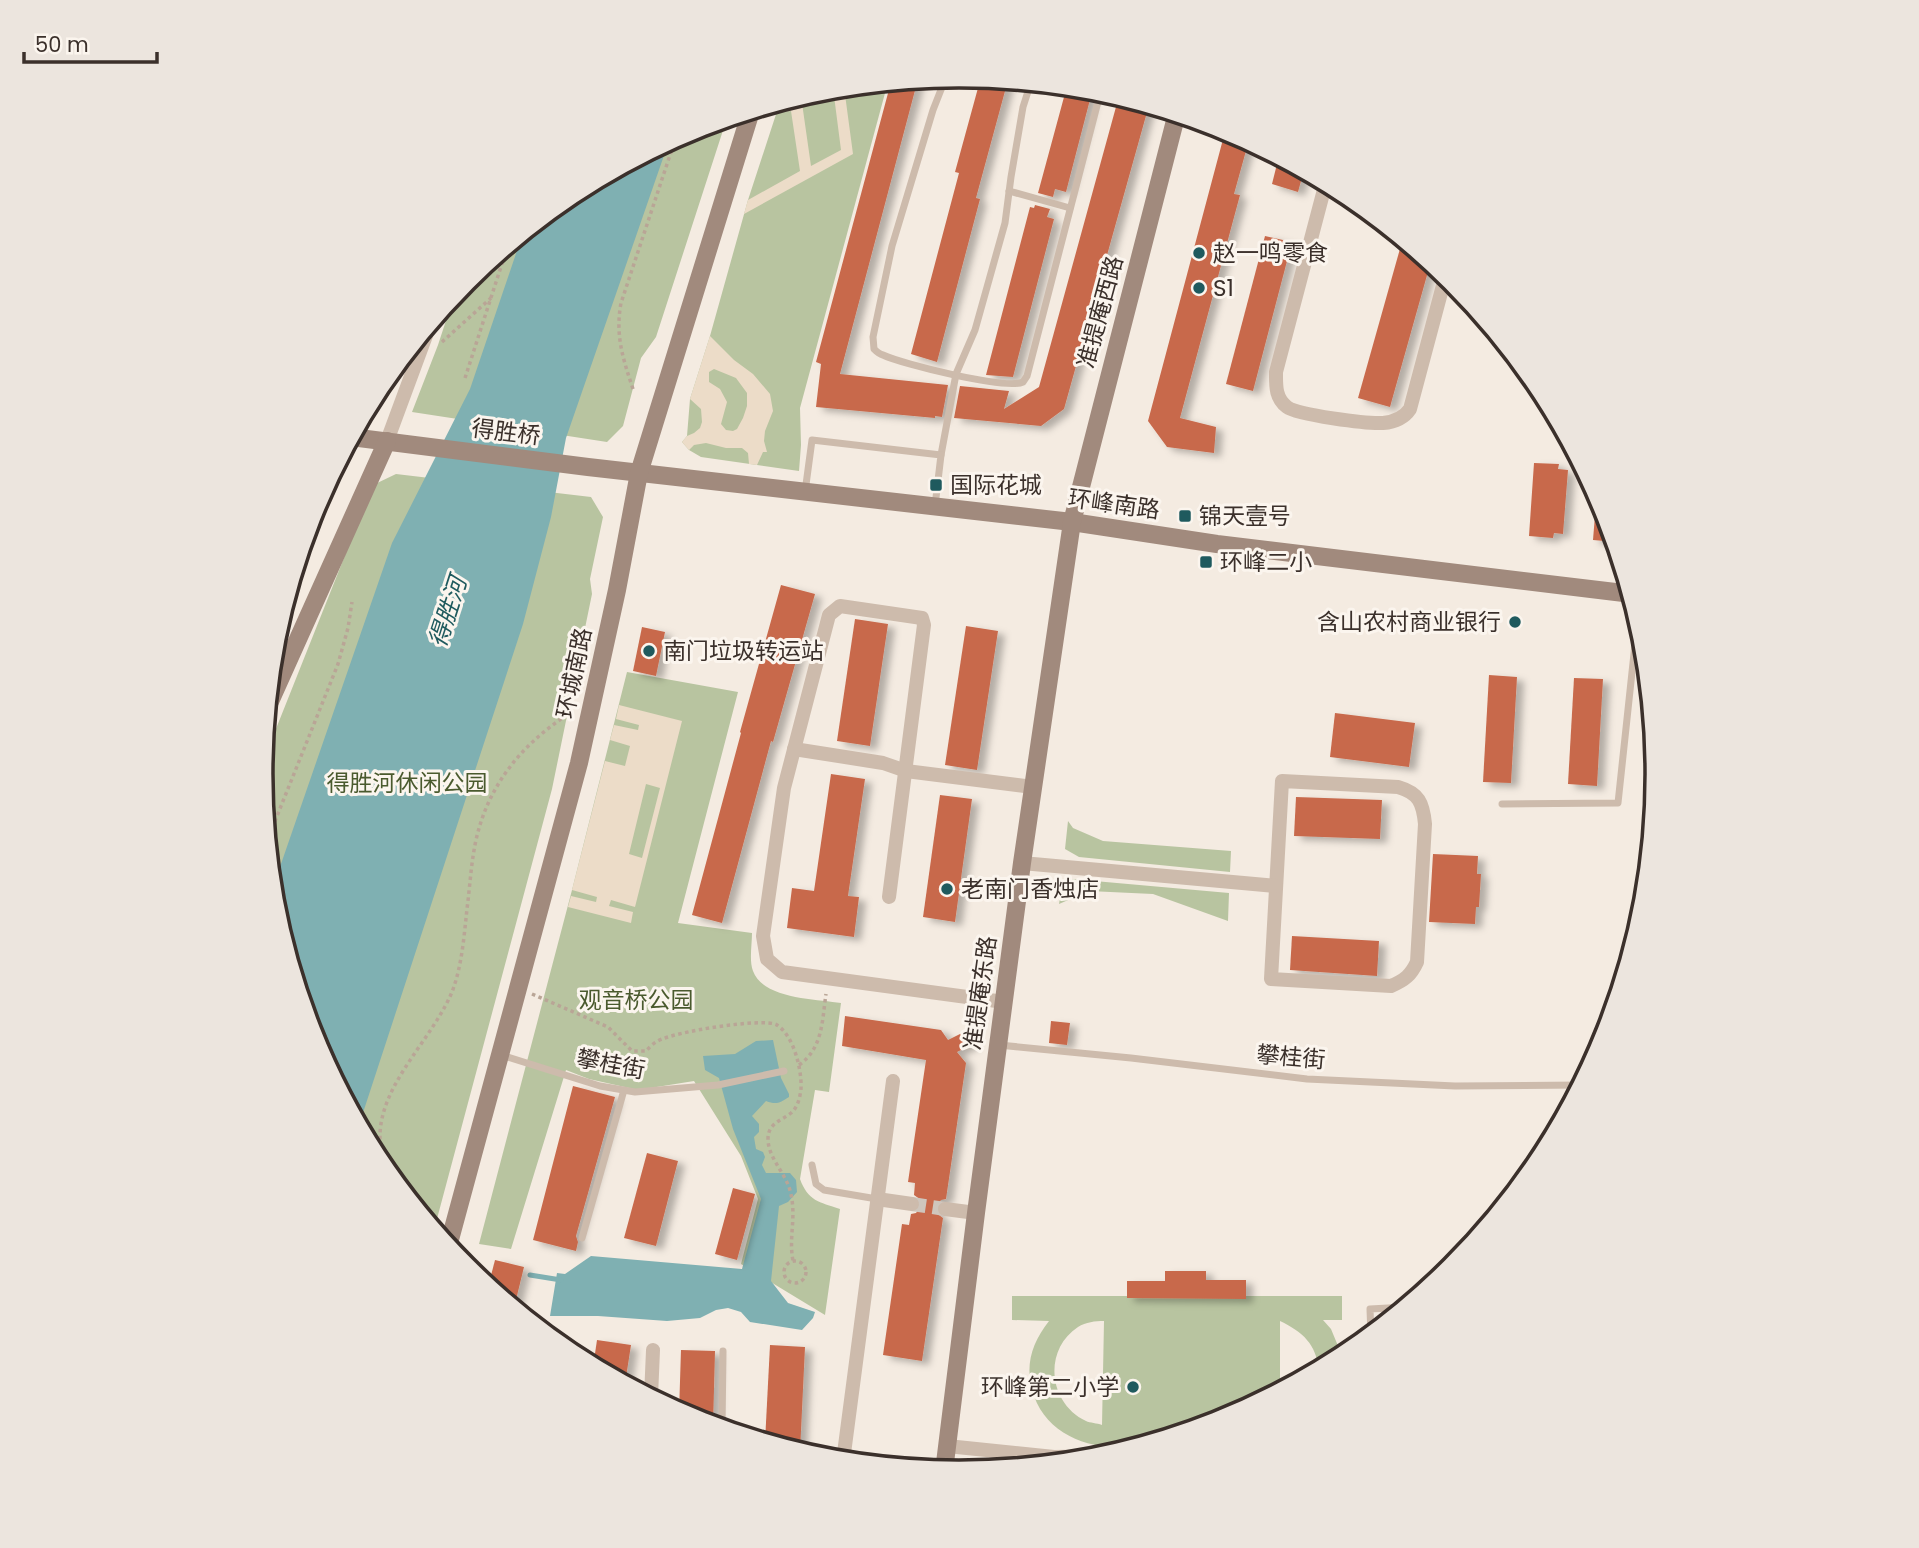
<svg xmlns="http://www.w3.org/2000/svg" width="1919" height="1548" font-family="Poppins,'Noto Sans SC',sans-serif">
<defs>
<filter id="shadow"><feDropShadow dx="7" dy="4" stdDeviation="3.5" flood-color="#0004"/></filter>
</defs>
<rect width="100%" height="100%" fill="#f4ebe1"/>
<g fill="#b8c4a0" fill-rule="evenodd">
<path d="M888,82L800,408L801,445L799,471L701,457L689,450L682,442L687,436L690,399L710,336L748,200L780,102L824,89Z"/>
<path d="M727,118L656,337L641,358L623,426L607,442L412,412L438,345L455,293L466,280L572,193L692,128Z"/>
<path d="M396,474L591,497L603,517L590,579L592,594L552,789L434,1230L378,1162L314,1041L274,910L261,774L262,764L373,485Z"/>
<path d="M627,672L738,692L678,923L752,933C752,944 749,961 753,971C763,999 816,999 841,1003L829,1092L815,1090L800,1179C808,1201 819,1202 840,1209L825,1315L741,1264L758,1199L741,1156L694,1081L638,1090L589,1079L566,1070L511,1249L479,1244L572,890Z"/>
<path d="M1068,821L1073,828L1103,841L1231,851L1230,872L1079,857L1065,849Z"/>
<path d="M1072,879L1229,893L1228,921L1153,894L1089,891L1059,904L1063,880Z"/>
<path d="M1012,1296H1342V1320H1323L1331,1329L1343,1358L1319,1370C1316,1344 1303,1332 1280,1321V1391C1263,1400 1246,1411 1228,1419C1216,1425 1201,1427 1187,1432C1171,1437 1153,1445 1136,1447C1095,1451 1049,1438 1034,1396C1024,1367 1031,1344 1049,1321L1012,1320ZM1104,1321L1102,1425C1097,1423 1090,1423 1086,1421C1048,1403 1043,1350 1078,1327C1086,1322 1095,1321 1104,1321Z"/>
</g>
<g fill="#ecdcc8" fill-rule="evenodd">
<path d="M844,87L853,154L744,214L748,200L800,171L791,111L777,112L780,102L801,96L811,166L841,150L833,88Z"/>
<path d="M710,336L734,360L753,374L770,394L773,411L765,431L764,441L767,452H763L757,465L749,464L748,453L742,448H726L706,443L694,445L689,450L682,442L687,436L694,433L700,428L702,422L701,409L690,399ZM714,369L736,378L747,393V406L743,418L737,429L733,431L726,430L721,424L727,402L720,389L709,382V372Z"/>
<path d="M619,705L682,721L635,907L611,900L609,906L633,912L631,923L568,907L571,896L596,902L597,897L572,890L605,761L625,766L630,746L610,740L614,725L638,730L639,725L616,719ZM646,784L660,788L642,858L629,854Z"/>
</g>
<g fill="#7fb0b2">
<path d="M669,141L566,438L551,517L523,624L359,1125L314,1041L274,910L272,890L392,543L470,389L523,233L572,193Z"/>
<path d="M773,1040L781,1078L789,1094V1097C780,1103 776,1105 766,1101L752,1116L759,1124V1132L754,1137L756,1149L763,1152L765,1157L762,1165L766,1173H790L796,1180L797,1192L788,1202L779,1206L771,1281L788,1303L815,1312L813,1318L802,1330L750,1322L741,1312L728,1308L716,1310L700,1318L667,1321L598,1316H550L557,1273L565,1274L591,1256L742,1269L761,1199L733,1129L719,1078L705,1070L703,1056L735,1054L756,1041Z"/>
</g>
<g fill="none" stroke-linecap="round" stroke-linejoin="round">
<path stroke="#7fb0b2" stroke-width="5" d="M530,1275L561,1280"/>
</g>
<g fill="#c8694b" filter="url(#shadow)">
<path d="M981,77L1008,80L976,198L980,199L937,362L911,354L959,173L955,172Z"/>
<path d="M918,79L840,374L948,385L942,417L935,416V418L816,407L821,364L816,362L891,82Z"/>
<path d="M1067,86L1093,88L1066,192L1055,189L1053,197L1038,193Z"/>
<path d="M1119,96L1149,105L1064,409L1041,426L954,418L960,386L1009,391L1004,409L1039,387Z"/>
<path d="M1226,128L1249,140L1234,194L1240,195L1180,418L1216,427L1214,453L1167,447L1148,421Z"/>
<path d="M1279,156L1304,170L1298,192L1272,184Z"/>
<path d="M1035,205L1050,209L1047,217L1054,219L1013,377L986,375L1030,207L1034,208Z"/>
<path d="M1265,236L1292,242L1253,391L1226,384Z"/>
<path d="M1403,238L1431,261L1390,407L1358,398Z"/>
<path d="M1534,463L1559,464L1558,469L1568,470L1563,534L1554,533L1553,538L1529,536Z"/>
<path d="M1597,491L1605,507L1616,542L1593,540Z"/>
<path d="M781,585L815,594L773,742L771,741L722,923L692,915L741,733L740,732Z"/>
<path d="M855,619L888,624L870,746L837,741Z"/>
<path d="M966,626L998,631L977,770L945,765Z"/>
<path d="M642,627L665,632L656,676L633,671Z"/>
<path d="M1489,675L1517,677L1511,783L1483,782Z"/>
<path d="M1574,678L1603,679L1597,786L1568,784Z"/>
<path d="M1335,713L1415,723L1409,767L1330,757Z"/>
<path d="M831,774L865,779L848,896L859,897L854,937L787,928L792,888L814,891Z"/>
<path d="M940,795L972,799L955,922L923,917Z"/>
<path d="M1296,797L1382,800L1380,839L1294,836Z"/>
<path d="M1433,854L1478,856L1477,874H1481L1479,907H1476L1475,924L1429,922Z"/>
<path d="M1292,936L1379,941L1377,976L1290,970Z"/>
<path d="M845,1016L941,1030L948,1040L964,1032L971,1036V1045L957,1052L966,1063L946,1199L941,1200L936,1207V1213L943,1218L922,1361L883,1355L902,1224L909,1225L911,1214L916,1213L921,1206V1200L914,1195L915,1183L908,1182L926,1060L842,1046Z"/>
<path d="M1051,1021L1070,1023L1067,1045L1049,1043Z"/>
<path d="M573,1086L615,1097L576,1236L578,1242L576,1251L533,1240Z"/>
<path d="M647,1153L678,1161L656,1246L624,1238Z"/>
<path d="M733,1188L755,1194L737,1260L715,1254Z"/>
<path d="M495,1260L524,1267L514,1308L488,1287Z"/>
<path d="M1165,1271H1206V1280H1246V1299L1127,1298V1281H1165Z"/>
<path d="M597,1340L631,1345L625,1384L593,1367Z"/>
<path d="M770,1345L805,1347L800,1452L765,1442Z"/>
<path d="M681,1350L715,1351L713,1426L692,1419L679,1413Z"/>
</g>
<g fill="none" stroke-linecap="round" stroke-linejoin="round">
<path stroke="#cfc6bd" stroke-width="14" stroke-dasharray="14 7" stroke-linecap="butt" d="M912,1204L945,1209"/>
<g stroke="#b9a596" stroke-width="3.5" stroke-dasharray="3.5 3.5" stroke-linecap="butt">
<path d="M442,342L491,298"/>
<path d="M465,378L508,245"/>
<path d="M633,389C623,359 615,335 621,303L676,137"/>
<path d="M267,841L338,664L348,628L352,602"/>
<path d="M532,994L608,1027L632,1051H646C649,1048 653,1043 658,1041C672,1032 765,1017 777,1025C794,1036 802,1070 801,1089C800,1097 798,1107 791,1113C781,1121 768,1123 768,1139C768,1156 783,1171 789,1187C798,1215 788,1235 793,1261"/>
<path d="M799,1065C823,1048 822,1021 826,994"/>
<path d="M436,1225C411,1202 381,1174 380,1138C379,1085 432,1040 452,992C462,966 464,936 467,909C470,886 471,863 476,840C488,786 521,745 567,715"/>
<circle cx="795" cy="1272" r="11"/>
</g>
<g stroke="#cdbbac" stroke-width="7">
<path d="M946,77L933,110L892,246L873,337L874,349C876,351 879,354 883,355C902,364 1006,390 1023,382L1027,376L1101,90"/>
<path d="M1009,191L1070,208"/>
<path d="M941,455L956,374L975,330L1005,223L1011,177L1023,107L1031,82"/>
<path d="M805,492L812,440L941,455L935,506"/>
<path d="M1502,804L1618,803L1638,616"/>
<path d="M999,1045L1131,1058L1307,1079L1455,1086L1582,1085"/>
<path d="M501,1055L600,1086L635,1092L718,1085L784,1071"/>
<path d="M812,1165L816,1184L824,1190L877,1199"/>
<path d="M582,1238L624,1090"/>
<path d="M1448,1261L1449,1272"/>
<path d="M1371,1336L1370,1309L1406,1307"/>
<path d="M722,1429L723,1351"/>
</g>
<g stroke="#cdbbac" stroke-width="14">
<path d="M1326,182L1276,372C1276,385 1275,398 1287,407C1298,415 1367,424 1383,423C1394,422 1404,418 1410,409L1446,274"/>
<path d="M387,441L431,322"/>
<path d="M794,749L883,763L906,771L1033,787"/>
<path d="M1282,781L1398,787C1419,793 1423,803 1425,824L1417,962C1411,975 1405,980 1391,986L1271,979Z"/>
<path d="M1022,863L1276,886"/>
<path d="M889,897L924,625L922,618L840,606L829,615L784,788L763,936L767,959L782,972L1004,1002"/>
<path d="M877,1199L912,1204"/>
<path d="M945,1209L976,1213"/>
<path d="M651,1397L653,1350"/>
<path d="M947,1446L1054,1457L1106,1456"/>
<path d="M843,1461L893,1081"/>
</g>
<g stroke="#a18a7d" stroke-width="18">
<path d="M351,437L588,467L1072,522L1217,544L1632,594"/>
<path d="M268,706L387,441"/>
<path d="M448,1247L579,763L617,590L639,473L751,111"/>
<path d="M944,1471L976,1213L1022,863L1072,522L1177,113"/>
</g>
</g>
<g fill="#1f5a5e" stroke="#fbf5ee" stroke-width="2.5">
<circle cx="1199" cy="253" r="7"/>
<circle cx="1199" cy="288" r="7"/>
<rect x="929" y="478" width="14" height="14" rx="3.5"/>
<rect x="1178" y="509" width="14" height="14" rx="3.5"/>
<rect x="1199" y="555" width="14" height="14" rx="3.5"/>
<circle cx="1515" cy="622" r="7"/>
<circle cx="649" cy="651" r="7"/>
<circle cx="947" cy="889" r="7"/>
<circle cx="1133" cy="1387" r="7"/>
</g>
<g text-anchor="middle" stroke-width="6" stroke-linejoin="round" paint-order="stroke">
<g font-size="23" fill="#3b302b" stroke="#fbf5ee" text-anchor="start">
<text x="1213" y="261">赵一鸣零食</text>
<text x="1213" y="296">S1</text>
<text x="950" y="493">国际花城</text>
<text x="1199" y="524">锦天壹号</text>
<text x="1220" y="570">环峰二小</text>
<text x="1501" y="630" text-anchor="end">含山农村商业银行</text>
<text x="663" y="659">南门垃圾转运站</text>
<text x="961" y="897">老南门香烛店</text>
<text x="1119" y="1395" text-anchor="end">环峰第二小学</text>
</g>
<g font-size="23" fill="#3b302b" stroke="#fbf5ee">
<text transform="translate(1100 312) rotate(-75)" y="8">准提庵西路</text>
<text transform="translate(506 432) rotate(7)" y="8">得胜桥</text>
<text transform="translate(1114 504) rotate(8)" y="8">环峰南路</text>
<text transform="translate(574 673) rotate(-78)" y="8">环城南路</text>
<text transform="translate(980 993) rotate(-82)" y="8">准提庵东路</text>
<text transform="translate(1291 1057) rotate(5)" y="8">攀桂街</text>
<text transform="translate(611 1064) rotate(11)" y="8">攀桂街</text>
</g>
<g font-size="23" fill="#4a5a2e" stroke="#fbf5ee">
<text x="407" y="791">得胜河休闲公园</text>
<text x="636" y="1008">观音桥公园</text>
</g>
<g font-size="24" font-style="italic" fill="#1f5a5e" stroke="#fbf5ee">
<text transform="translate(448 612) rotate(-72)" y="8">得胜河</text>
</g>
</g>
<path d="M0 0H1919V1548H0ZM273 774a686 686 0 1 1 1372 0a686 686 0 1 1-1372 0Z" fill="#ece5de" fill-rule="evenodd"/>
<path fill="none" stroke="#3b302b" stroke-width="3.5" d="M273 774a686 686 0 1 1 1372 0a686 686 0 1 1-1372 0Z"/>
<path d="M24 52v10h133v-10" fill="none" stroke="#3b302b" stroke-width="3.5"/>
<text x="35" y="52" font-size="21" fill="#3b302b" stroke="#fbf5ee" stroke-width="5" paint-order="stroke">50 m</text>
</svg>
